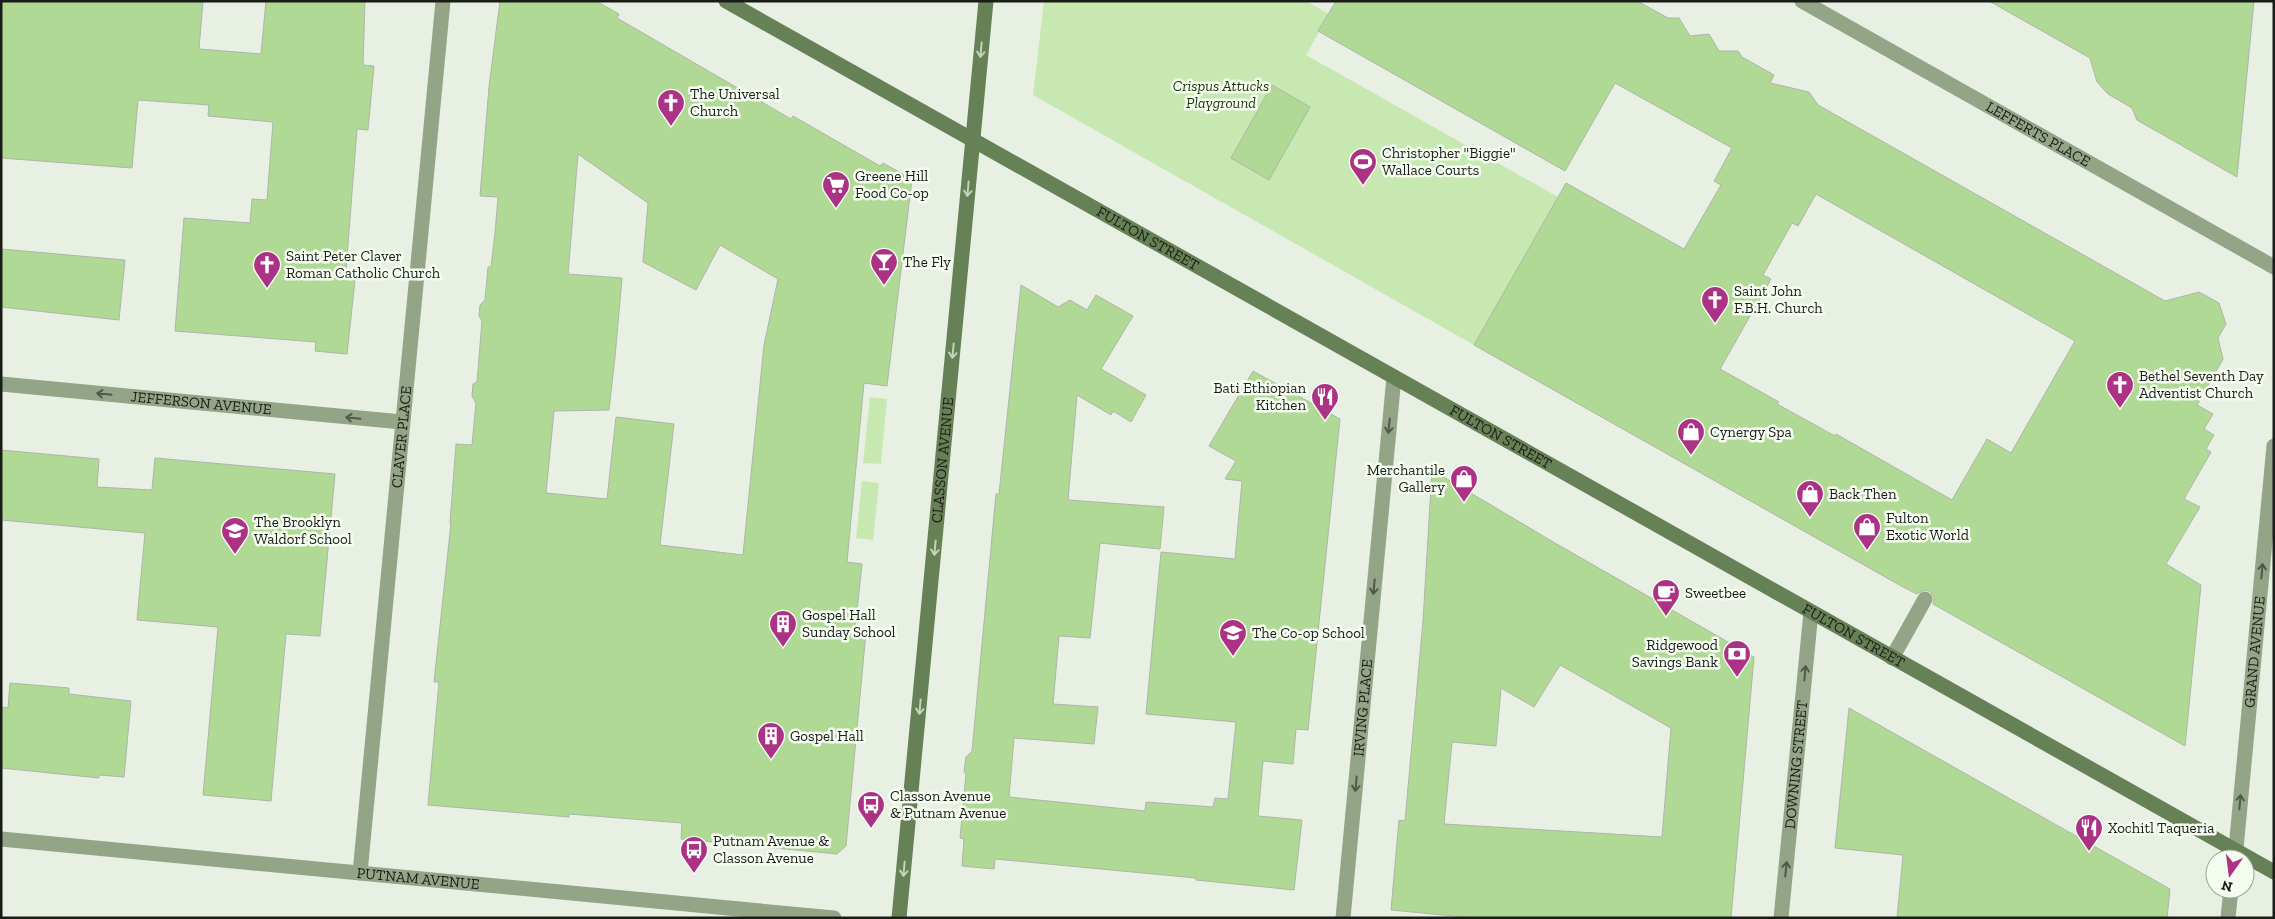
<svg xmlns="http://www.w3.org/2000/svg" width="2275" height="919" font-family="'Zilla Slab',serif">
<rect width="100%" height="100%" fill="#e8f0e3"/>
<g fill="#c7e9b1">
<path d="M1044,1H1306L1329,14L1306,55L1558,197L1474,345L1033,95Z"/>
<path d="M870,397L887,399L881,464L863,463Z"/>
<path d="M862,481L879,483L873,540L856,538Z"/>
</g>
<g fill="#b0d995" stroke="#aeb5a9" fill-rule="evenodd">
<path d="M1,1H203L199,49L261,54L266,1H365L363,65L374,66L368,130L357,129L346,270L356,271L347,354L315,351L316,342L175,331L184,218L250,223L252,199L267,200L273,122L208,116L209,105L138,100L132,168L1,158Z"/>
<path d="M500,1H596L619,14L617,18L791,119L793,116L880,166L883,163L912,179L887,386L864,383L847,562L862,564L855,630L866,632L846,846L837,854L681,839L682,823L569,814V817L428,805L439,682H434L451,523H450L456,444L472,445L476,403L472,396L473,384L477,382L482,321L479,316L480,305L485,300L488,267H491L495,233L498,197L480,196L489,87ZM578,154L648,203L643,262L696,290L720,245L778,279L764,345L743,555L660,545L674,424L616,417L607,499L546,493L554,411L609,410L615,357L622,278L568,274Z"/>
<path d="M1336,1H1637L1668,18H1679L1690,36L1709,34L1719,51H1738L1742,57L1774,75L1770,83L1809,92L1818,105L2165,301L2199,292L2219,303L2226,324L2218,338L2223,359L2197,405L2213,414L2204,429L2214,435L2206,449L2211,452L2184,499L2200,507L2166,564L2201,585L2185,746L1933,604L1934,598L1930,591L1924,590L1917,594L1903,587L1474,345L1566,183L1684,249L1721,185L1714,181L1732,148L1615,83L1565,171L1318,31ZM1816,194L2075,341L2011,453L1987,439L1952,500L1836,434L1835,436L1777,404L1779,402L1720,369L1771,279L1763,275L1792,223L1798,226Z"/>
<path d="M1989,1H2254L2237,177L2137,120L2132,108L2108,94L2097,82L2090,58Z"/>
<path d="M1272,85L1310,107L1269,180L1231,158Z"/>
<path d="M1,249L125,260L119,320L1,307Z"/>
<path d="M1021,285L1058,307L1070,300L1087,310L1096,295L1133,316L1101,369L1146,395L1131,422L1113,411L1111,415L1077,395L1068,500L1164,507L1160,549L1100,543L1090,638L1059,636L1053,704L1098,707L1094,744L1014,738L1009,797L1145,811L1146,802L1213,807L1215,798L1228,799L1236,722L1146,714L1161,552L1235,559L1242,481L1225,479L1236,461L1209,446L1253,371L1340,419L1308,730L1296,729L1293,764L1263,761L1258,816L1302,820L1294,890L1196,880V878L995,859L994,869L962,866L964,839L960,838L966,774L964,772L966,757L972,751L996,494H999Z"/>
<path d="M1,450L99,459L97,487L152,490L155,458L335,474L320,636L286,634L271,801L203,795L218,627L137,620L145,533L1,520Z"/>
<path d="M1432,470L1555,543L1754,657L1731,918H1475L1391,910L1399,820L1405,821L1423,621ZM1560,665L1671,728L1662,837L1444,824L1452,742L1496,746L1501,688L1534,707Z"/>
<path d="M10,683L69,688V694L131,701L124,777L99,775V778L1,768V707L8,708Z"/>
<path d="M1849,708L2170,889L2167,918H1897L1903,855L1835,848Z"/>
</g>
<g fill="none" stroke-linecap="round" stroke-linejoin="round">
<path stroke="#93a487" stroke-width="15" d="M1892,658L1925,599"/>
<g stroke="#93a487" stroke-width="15">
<path id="s1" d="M1802,1L2274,267"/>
<path id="s2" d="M1,384L402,422"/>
<path id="s3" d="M1,839L834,918"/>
<path id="s4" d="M2235,859L2274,446"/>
<path id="s5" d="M360,873L443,1"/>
<path id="s6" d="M1343,918L1394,377"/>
<path id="s7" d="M1781,918L1811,612"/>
<path d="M2228,918L2231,889"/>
</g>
<g stroke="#678156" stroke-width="15">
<path id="s8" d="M726,1L2274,872"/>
<path id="s9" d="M899,918L986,1"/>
</g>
</g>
<defs><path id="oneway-shaft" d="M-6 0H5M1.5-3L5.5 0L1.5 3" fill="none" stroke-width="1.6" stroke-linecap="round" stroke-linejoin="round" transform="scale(1.25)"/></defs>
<g stroke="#c3d2ba">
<use href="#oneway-shaft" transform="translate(981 50) rotate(95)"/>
<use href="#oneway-shaft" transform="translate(968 189) rotate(95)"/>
<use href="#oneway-shaft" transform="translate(953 351) rotate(95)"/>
<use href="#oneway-shaft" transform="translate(935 548) rotate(95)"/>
<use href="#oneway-shaft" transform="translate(920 707) rotate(95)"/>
<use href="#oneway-shaft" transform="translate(904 869) rotate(95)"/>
</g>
<g stroke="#50594a">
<use href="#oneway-shaft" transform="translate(104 394) rotate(-174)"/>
<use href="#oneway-shaft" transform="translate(353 418) rotate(-174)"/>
<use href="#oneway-shaft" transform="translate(1389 426) rotate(96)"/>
<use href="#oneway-shaft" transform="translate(2262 571) rotate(-85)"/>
<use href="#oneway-shaft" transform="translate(1374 587) rotate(95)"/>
<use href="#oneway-shaft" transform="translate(1805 673) rotate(-85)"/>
<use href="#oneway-shaft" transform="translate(1356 784) rotate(95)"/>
<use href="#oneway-shaft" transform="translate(2240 802) rotate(-85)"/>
<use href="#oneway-shaft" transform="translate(1786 869) rotate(-84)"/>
</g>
<defs>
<symbol id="church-pin" viewBox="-11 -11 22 30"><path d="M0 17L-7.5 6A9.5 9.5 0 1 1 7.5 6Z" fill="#ac3285" stroke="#f5fdf0"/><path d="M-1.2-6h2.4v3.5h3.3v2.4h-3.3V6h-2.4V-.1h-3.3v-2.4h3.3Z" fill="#fff"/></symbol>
<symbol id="stadium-pin" viewBox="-11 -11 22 30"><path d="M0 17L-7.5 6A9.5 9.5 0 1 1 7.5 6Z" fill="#ac3285" stroke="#f5fdf0"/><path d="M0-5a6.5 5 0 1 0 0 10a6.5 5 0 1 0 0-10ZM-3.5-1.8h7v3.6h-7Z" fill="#fff"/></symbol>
<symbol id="supermarket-pin" viewBox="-11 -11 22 30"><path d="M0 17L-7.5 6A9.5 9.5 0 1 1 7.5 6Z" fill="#ac3285" stroke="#f5fdf0"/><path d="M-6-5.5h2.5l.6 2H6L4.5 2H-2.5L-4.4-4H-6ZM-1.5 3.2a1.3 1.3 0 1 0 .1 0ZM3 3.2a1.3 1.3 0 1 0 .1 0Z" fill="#fff"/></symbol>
<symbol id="bar-pin" viewBox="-11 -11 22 30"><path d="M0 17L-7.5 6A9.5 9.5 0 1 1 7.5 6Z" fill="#ac3285" stroke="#f5fdf0"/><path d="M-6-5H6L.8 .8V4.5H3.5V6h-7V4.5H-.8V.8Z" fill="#fff"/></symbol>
<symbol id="restaurant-pin" viewBox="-11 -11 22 30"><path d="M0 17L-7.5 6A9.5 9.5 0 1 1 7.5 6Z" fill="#ac3285" stroke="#f5fdf0"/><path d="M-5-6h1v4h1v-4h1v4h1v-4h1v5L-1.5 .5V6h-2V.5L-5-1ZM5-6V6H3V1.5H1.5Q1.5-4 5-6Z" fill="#fff"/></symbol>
<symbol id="shop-pin" viewBox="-11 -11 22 30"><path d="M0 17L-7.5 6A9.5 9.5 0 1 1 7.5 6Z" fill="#ac3285" stroke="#f5fdf0"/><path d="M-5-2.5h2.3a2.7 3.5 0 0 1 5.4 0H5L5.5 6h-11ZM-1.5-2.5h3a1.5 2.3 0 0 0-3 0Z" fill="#fff"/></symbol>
<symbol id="school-pin" viewBox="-11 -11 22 30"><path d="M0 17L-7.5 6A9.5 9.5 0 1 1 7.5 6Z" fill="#ac3285" stroke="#f5fdf0"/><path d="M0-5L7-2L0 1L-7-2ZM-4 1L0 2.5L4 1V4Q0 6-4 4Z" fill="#fff"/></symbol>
<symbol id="cafe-pin" viewBox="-11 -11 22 30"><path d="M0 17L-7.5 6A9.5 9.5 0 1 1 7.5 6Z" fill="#ac3285" stroke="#f5fdf0"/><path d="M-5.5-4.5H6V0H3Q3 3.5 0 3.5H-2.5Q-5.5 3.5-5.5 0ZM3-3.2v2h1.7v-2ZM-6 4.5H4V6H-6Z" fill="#fff"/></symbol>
<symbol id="building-pin" viewBox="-11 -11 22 30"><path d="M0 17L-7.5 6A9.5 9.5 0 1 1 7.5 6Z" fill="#ac3285" stroke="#f5fdf0"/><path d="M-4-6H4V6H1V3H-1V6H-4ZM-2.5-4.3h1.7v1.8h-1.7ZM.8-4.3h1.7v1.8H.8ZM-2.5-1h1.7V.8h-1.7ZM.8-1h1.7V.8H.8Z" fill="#fff"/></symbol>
<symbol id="bank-pin" viewBox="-11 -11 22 30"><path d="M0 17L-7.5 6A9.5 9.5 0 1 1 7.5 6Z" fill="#ac3285" stroke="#f5fdf0"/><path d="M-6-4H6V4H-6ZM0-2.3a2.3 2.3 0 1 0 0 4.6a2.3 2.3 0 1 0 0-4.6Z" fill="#fff"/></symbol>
<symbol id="bus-pin" viewBox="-11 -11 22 30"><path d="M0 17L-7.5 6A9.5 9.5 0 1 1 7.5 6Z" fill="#ac3285" stroke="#f5fdf0"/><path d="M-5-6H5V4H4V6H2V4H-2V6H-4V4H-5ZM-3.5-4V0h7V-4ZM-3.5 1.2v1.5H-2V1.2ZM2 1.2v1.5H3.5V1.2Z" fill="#fff"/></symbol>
</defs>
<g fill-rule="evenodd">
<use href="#church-pin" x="655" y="87" width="32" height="43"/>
<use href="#stadium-pin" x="1347" y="146" width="32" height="43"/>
<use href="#supermarket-pin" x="820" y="169" width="32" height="43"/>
<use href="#bar-pin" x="868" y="246" width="32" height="43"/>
<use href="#church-pin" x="251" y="249" width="32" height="43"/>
<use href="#church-pin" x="1699" y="284" width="32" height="43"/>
<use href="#church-pin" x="2104" y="369" width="32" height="43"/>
<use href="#restaurant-pin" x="1309" y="381" width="32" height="43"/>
<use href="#shop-pin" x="1675" y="416" width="32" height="43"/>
<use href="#shop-pin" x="1448" y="463" width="32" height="43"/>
<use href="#shop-pin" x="1794" y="478" width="32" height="43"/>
<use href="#shop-pin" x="1851" y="511" width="32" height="43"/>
<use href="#school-pin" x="219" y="515" width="32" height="43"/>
<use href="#cafe-pin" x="1650" y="577" width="32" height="43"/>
<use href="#building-pin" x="767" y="608" width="32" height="43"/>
<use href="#school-pin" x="1217" y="617" width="32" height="43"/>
<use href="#bank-pin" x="1721" y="638" width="32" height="43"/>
<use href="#building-pin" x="755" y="720" width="32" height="43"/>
<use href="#bus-pin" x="855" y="789" width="32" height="43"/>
<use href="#restaurant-pin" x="2073" y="812" width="32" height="43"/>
<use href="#bus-pin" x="678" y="834" width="32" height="43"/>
</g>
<g text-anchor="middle" stroke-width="5" stroke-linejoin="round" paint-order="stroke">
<g font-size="15" font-style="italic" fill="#1c3404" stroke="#f5fdf0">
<text x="1221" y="91">Crispus Attucks<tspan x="1221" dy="17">Playground</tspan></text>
</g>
<g font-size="15" fill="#1a1c18" stroke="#f5fdf0" text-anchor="start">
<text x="690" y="99">The Universal<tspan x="690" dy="17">Church</tspan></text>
<text x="1382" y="158">Christopher "Biggie"<tspan x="1382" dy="17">Wallace Courts</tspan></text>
<text x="855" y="181">Greene Hill<tspan x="855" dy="17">Food Co-op</tspan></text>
<text x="286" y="261">Saint Peter Claver<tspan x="286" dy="17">Roman Catholic Church</tspan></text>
<text x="903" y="267">The Fly</text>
<text x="1734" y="296">Saint John<tspan x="1734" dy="17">F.B.H. Church</tspan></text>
<text x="2139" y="381">Bethel Seventh Day<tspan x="2139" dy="17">Adventist Church</tspan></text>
<text x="1306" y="393" text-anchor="end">Bati Ethiopian<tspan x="1306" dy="17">Kitchen</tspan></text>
<text x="1710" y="437">Cynergy Spa</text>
<text x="1445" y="475" text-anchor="end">Merchantile<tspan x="1445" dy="17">Gallery</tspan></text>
<text x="1829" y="499">Back Then</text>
<text x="1886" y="523">Fulton<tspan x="1886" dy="17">Exotic World</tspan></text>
<text x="254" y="527">The Brooklyn<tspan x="254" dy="17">Waldorf School</tspan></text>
<text x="1685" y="598">Sweetbee</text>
<text x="802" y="620">Gospel Hall<tspan x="802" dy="17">Sunday School</tspan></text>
<text x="1252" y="638">The Co-op School</text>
<text x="1718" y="650" text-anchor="end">Ridgewood<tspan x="1718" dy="17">Savings Bank</tspan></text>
<text x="790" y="741">Gospel Hall</text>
<text x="890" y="801">Classon Avenue<tspan x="890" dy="17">&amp; Putnam Avenue</tspan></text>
<text x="2108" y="833">Xochitl Taqueria</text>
<text x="713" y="846">Putnam Avenue &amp;<tspan x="713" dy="17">Classon Avenue</tspan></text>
</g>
<g font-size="15" fill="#1a1c18" stroke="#f5fdf0">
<text dy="5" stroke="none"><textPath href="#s1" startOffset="271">LEFFERTS PLACE</textPath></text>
<text dy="5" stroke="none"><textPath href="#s8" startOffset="484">FULTON STREET</textPath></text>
<text dy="5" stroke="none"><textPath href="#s2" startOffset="201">JEFFERSON AVENUE</textPath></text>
<text dy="5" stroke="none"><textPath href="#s5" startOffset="438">CLAVER PLACE</textPath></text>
<text dy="5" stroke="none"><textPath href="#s8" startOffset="889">FULTON STREET</textPath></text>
<text dy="5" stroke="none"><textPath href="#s9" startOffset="460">CLASSON AVENUE</textPath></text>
<text dy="5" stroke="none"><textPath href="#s8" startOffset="1294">FULTON STREET</textPath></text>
<text dy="5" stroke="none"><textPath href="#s4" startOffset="208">GRAND AVENUE</textPath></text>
<text dy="5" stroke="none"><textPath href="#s6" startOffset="211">IRVING PLACE</textPath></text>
<text dy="5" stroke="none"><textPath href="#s7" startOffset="154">DOWNING STREET</textPath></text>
<text dy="5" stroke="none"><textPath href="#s3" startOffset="419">PUTNAM AVENUE</textPath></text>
</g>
</g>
<rect width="2275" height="919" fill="none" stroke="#1a1c18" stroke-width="5"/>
<g transform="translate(2230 874) rotate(194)"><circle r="24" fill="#f5fdf0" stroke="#9da39a"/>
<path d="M0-4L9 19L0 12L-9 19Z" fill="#ac3285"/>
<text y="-8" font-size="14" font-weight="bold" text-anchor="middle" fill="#1a1c18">N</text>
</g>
</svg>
